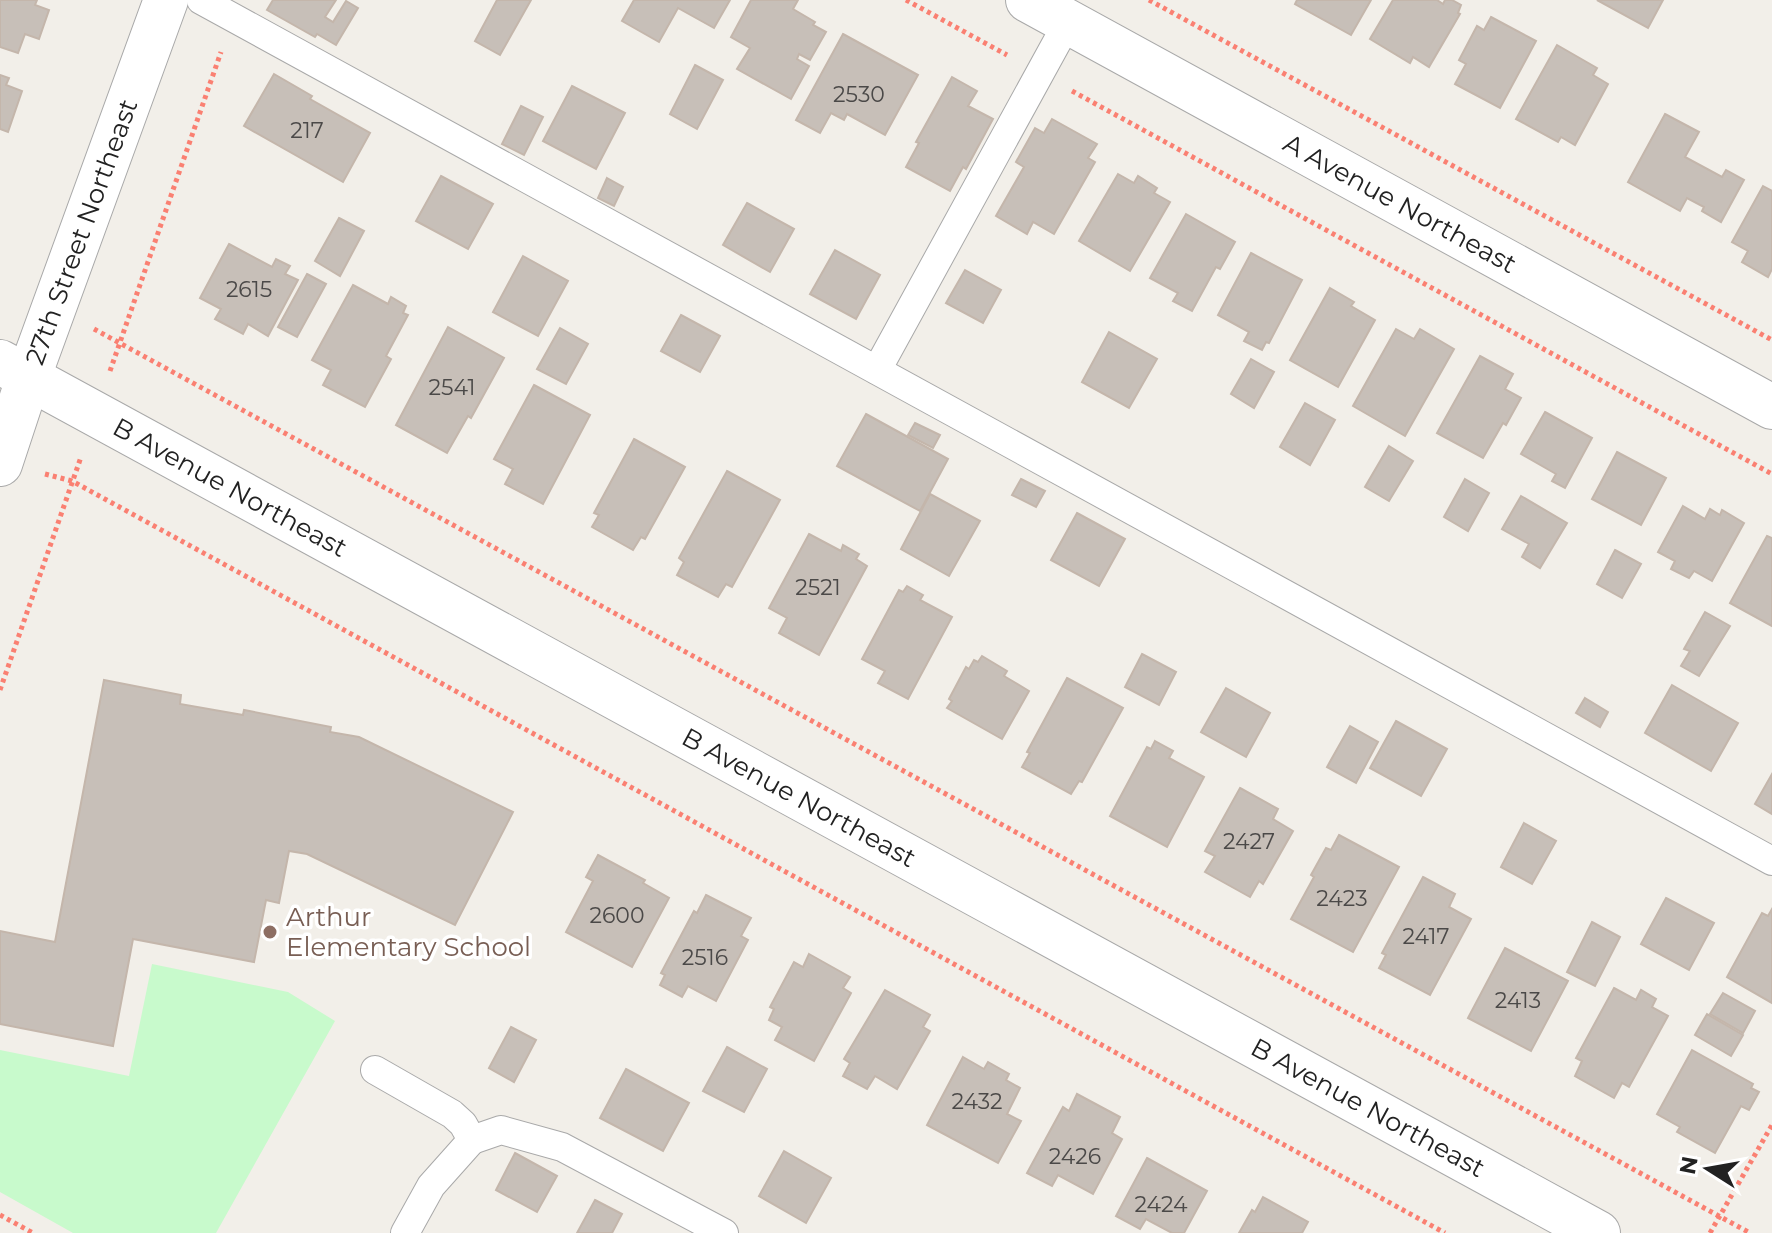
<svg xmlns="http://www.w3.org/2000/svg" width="1772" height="1233" font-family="Montserrat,sans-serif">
<rect width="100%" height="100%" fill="#f2efe9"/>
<path fill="#c8facc" d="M152,964L288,992L335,1021L216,1233H73L0,1192V1050L129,1076Z"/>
<g fill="#c7bfb8" stroke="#c4b6ab" stroke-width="2">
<path d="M0,0H37L35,5L49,10L39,39L25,34L18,53L0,47Z"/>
<path d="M273,0H336L325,17L333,22L346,1L358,8L336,45L317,34L315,37L267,10Z"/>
<path d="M497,0H531L500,55L475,41Z"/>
<path d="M634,0H730L714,28L678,8L659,42L622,21Z"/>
<path d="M751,0H798L793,9L815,22L813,25L826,32L810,60L799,54L797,59L809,66L791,99L737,69L750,48L731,37Z"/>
<path d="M1297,0H1371L1351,35L1295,4Z"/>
<path d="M1393,0H1437L1443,4L1445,0H1452L1461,5L1458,13L1460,14L1429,67L1413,57L1410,63L1370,39Z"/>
<path d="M1597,0H1663L1648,28Z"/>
<path d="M1491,17L1536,41L1500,108L1455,84L1466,64L1459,60L1477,26L1484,30Z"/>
<path d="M843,34L918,75L885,135L847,114L844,120L831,113L820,133L796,120Z"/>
<path d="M1557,45L1597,68L1593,75L1608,84L1575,145L1561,137L1558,142L1516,119Z"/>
<path d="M695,65L723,80L697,129L670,114Z"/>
<path d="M274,74L312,96L310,99L370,133L343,182L244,126Z"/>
<path d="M0,75L9,78L6,85L22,91L8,132L0,129Z"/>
<path d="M952,77L977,91L968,106L993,119L966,169L963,167L950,191L906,167L919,143L916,142Z"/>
<path d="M572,86L625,113L596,169L543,141Z"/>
<path d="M521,106L543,117L524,155L502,144Z"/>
<path d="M1665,114L1699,132L1685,157L1722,177L1726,170L1744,180L1721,222L1702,211L1704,207L1687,198L1680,211L1628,182Z"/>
<path d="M1052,119L1097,144L1088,158L1095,162L1054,234L1033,222L1027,234L996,216L1024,167L1016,162L1035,128L1044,133Z"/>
<path d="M1118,174L1134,183L1138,176L1157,188L1154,193L1170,202L1130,271L1079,241Z"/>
<path d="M441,176L493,204L468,249L416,221Z"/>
<path d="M607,178L623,187L614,206L598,198Z"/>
<path d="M1763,186L1772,191V269L1768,277L1742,262L1748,251L1732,242Z"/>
<path d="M747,203L794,229L770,272L723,245Z"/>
<path d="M1186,214L1235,242L1220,269L1216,267L1192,311L1173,301L1178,293L1150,278Z"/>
<path d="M339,218L364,231L340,276L315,261Z"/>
<path d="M229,244L272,267L276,259L290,266L285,274L298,280L268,336L248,324L243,334L215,319L221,309L200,298Z"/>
<path d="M835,250L880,275L856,319L810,294Z"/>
<path d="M1251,253L1302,280L1269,343L1266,342L1262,350L1244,341L1249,332L1218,315Z"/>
<path d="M523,256L568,281L538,336L493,312Z"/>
<path d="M965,270L1001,290L983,323L946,303Z"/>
<path d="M307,274L326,284L297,337L278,327Z"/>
<path d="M353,285L388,304L391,297L406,306L403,313L408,315L386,356L391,359L365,407L323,385L331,370L312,360Z"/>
<path d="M1330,288L1354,302L1351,306L1375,320L1338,387L1290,360Z"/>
<path d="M681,315L720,336L700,372L661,351Z"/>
<path d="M448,327L504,358L471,418L468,416L447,453L396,425Z"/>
<path d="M560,328L588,344L566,384L537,369Z"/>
<path d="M1396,329L1414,339L1420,329L1454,349L1405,436L1353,406Z"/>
<path d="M1109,332L1157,359L1129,408L1082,382Z"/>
<path d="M1480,356L1513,374L1505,389L1521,398L1506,425L1503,423L1483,458L1437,433Z"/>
<path d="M1251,359L1274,372L1254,408L1231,394Z"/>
<path d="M534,385L590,415L543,504L505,484L513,469L494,459Z"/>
<path d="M1305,403L1335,420L1310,465L1280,447Z"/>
<path d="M1545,412L1592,438L1565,488L1552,481L1556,474L1521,454Z"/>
<path d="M866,414L948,459L920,511L837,466Z"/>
<path d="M915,423L940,435L933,448L908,435Z"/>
<path d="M634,439L685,467L645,539L641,537L633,550L592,527L599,515L594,513Z"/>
<path d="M1389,446L1413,461L1389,501L1365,487Z"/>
<path d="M1617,452L1666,478L1641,525L1592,499Z"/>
<path d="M727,471L780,500L732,587L726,584L718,597L677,575L684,562L679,558Z"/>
<path d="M1021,479L1045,491L1036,507L1012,495Z"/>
<path d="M1465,479L1489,493L1468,531L1444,517Z"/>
<path d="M930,494L980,521L949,576L901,549Z"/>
<path d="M1521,496L1567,523L1540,568L1522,557L1529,544L1502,529Z"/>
<path d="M1683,506L1705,519L1710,509L1720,515L1722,510L1744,523L1712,581L1694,571L1689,578L1671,569L1675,561L1658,552Z"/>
<path d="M1077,513L1125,539L1099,586L1051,560Z"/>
<path d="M809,534L841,551L843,545L859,554L856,559L867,566L819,655L779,633L787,618L769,608Z"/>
<path d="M1767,536L1772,538V626L1730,603Z"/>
<path d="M1615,550L1641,564L1622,598L1597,584Z"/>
<path d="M907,586L923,595L920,600L952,617L908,699L878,683L885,671L862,659L899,590L903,592Z"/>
<path d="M1705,612L1730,626L1699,676L1681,666L1690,651L1684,649Z"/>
<path d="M1142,654L1176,672L1159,705L1125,687Z"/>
<path d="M982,656L1007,671L1004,676L1029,691L1002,739L947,708L952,701L949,699L966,667L969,669L974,660L978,662Z"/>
<path d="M1067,678L1123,708L1082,782L1079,781L1071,794L1022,767L1030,753L1027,752Z"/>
<path d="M104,680L181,695L180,704L243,715L244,710L331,727L330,732L359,737L513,812L455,925L307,854L289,851L279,903L266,900L254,962L133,939L113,1046L0,1024V931L55,942Z"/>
<path d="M1672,685L1738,723L1711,771L1645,733Z"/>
<path d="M1226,688L1270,713L1246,757L1201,732Z"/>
<path d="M1585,698L1608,712L1600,727L1576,713Z"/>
<path d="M1396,721L1447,749L1421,796L1370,768Z"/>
<path d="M1350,726L1378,742L1356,783L1327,767Z"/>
<path d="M1155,741L1173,751L1169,758L1204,777L1167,847L1110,816L1147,747L1151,749Z"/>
<path d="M1772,774V814L1755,804Z"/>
<path d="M1240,788L1278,809L1273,819L1293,831L1263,884L1259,881L1250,897L1205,872L1215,856L1205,851Z"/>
<path d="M1524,823L1556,841L1532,884L1501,867Z"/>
<path d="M1339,835L1399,867L1353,952L1291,919L1314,877L1311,875L1326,848L1331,850Z"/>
<path d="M598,855L645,880L643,883L669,898L632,967L566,932L593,881L586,877Z"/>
<path d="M1423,877L1455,894L1449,907L1471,919L1430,995L1379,968L1386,955L1382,953Z"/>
<path d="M706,895L751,918L741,936L748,940L716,1001L688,986L682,997L660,985L665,975L661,973L694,911L697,913Z"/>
<path d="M1666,898L1714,923L1689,970L1641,944Z"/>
<path d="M1772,909V1003L1727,977L1762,913L1768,916Z"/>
<path d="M1592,922L1620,937L1595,986L1567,972Z"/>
<path d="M1505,948L1568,981L1531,1051L1468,1018Z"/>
<path d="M809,954L850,977L843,988L851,993L814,1061L775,1040L782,1027L769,1020L774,1009L770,1007L794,962L803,967Z"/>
<path d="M1614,988L1636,1000L1641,990L1656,999L1652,1007L1668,1016L1629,1087L1622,1083L1614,1098L1575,1076L1582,1061L1576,1058Z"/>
<path d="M885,990L930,1015L923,1027L930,1031L897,1089L875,1076L867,1089L843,1076L850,1063L844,1059Z"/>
<path d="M1723,993L1755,1011L1743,1033L1710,1014Z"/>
<path d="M1707,1014L1743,1035L1731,1056L1695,1035Z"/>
<path d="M511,1027L536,1040L514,1082L489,1068Z"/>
<path d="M727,1047L767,1069L744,1112L703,1091Z"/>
<path d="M1692,1050L1753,1084L1751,1088L1759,1092L1749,1110L1741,1106L1715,1153L1677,1132L1680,1127L1657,1114Z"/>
<path d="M963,1057L984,1069L988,1062L1009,1074L1006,1080L1020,1088L1007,1114L1021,1121L998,1163L927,1125Z"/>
<path d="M626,1069L689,1103L663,1151L600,1118Z"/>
<path d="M1077,1094L1120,1117L1112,1133L1122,1139L1093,1194L1058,1175L1052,1186L1027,1173L1063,1107L1069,1111Z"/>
<path d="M784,1151L831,1178L806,1223L759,1196Z"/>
<path d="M515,1153L557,1176L537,1212L496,1190Z"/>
<path d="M1147,1158L1207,1191L1184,1233H1172L1146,1219L1140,1229L1116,1216Z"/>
<path d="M1263,1197L1308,1222L1302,1233H1239L1252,1210L1255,1212Z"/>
<path d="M595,1200L622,1214L612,1233H577Z"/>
</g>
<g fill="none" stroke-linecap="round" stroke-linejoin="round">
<defs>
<g id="service">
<path d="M201,0L1772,861"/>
<path d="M877,370L1068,22"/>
<path d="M375,1070L452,1114L463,1124L472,1140L431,1186L405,1233"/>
<path d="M472,1140L501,1130L562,1147L724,1233"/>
</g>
<g id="minor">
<path id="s1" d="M1028,0L1772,407"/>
<path id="s2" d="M0,362L1598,1233"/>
<path id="s3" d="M0,464L29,376L166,0"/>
</g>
</defs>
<use href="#service" stroke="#a9a9a9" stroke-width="30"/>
<use href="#minor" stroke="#a9a9a9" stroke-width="46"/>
<g stroke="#fa8072" stroke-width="5" stroke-dasharray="4 4" stroke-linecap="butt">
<path d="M906,0L1007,55"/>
<path d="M1149,0L1772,340"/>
<path d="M1072,91L1772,474"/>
<path d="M94,329L1750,1233"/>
<path d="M110,371L221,52"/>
<path d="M45,474L72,481L1445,1233"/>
<path d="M0,690L81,457"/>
<path d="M0,1215L33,1233"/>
<path d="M1710,1233L1772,1125"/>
</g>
<use href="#service" stroke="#fff" stroke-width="28"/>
<use href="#minor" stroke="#fff" stroke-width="44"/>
</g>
<circle fill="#8d6e63" stroke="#fff" stroke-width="3" cx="270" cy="932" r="8"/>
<g text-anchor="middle" stroke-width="7" stroke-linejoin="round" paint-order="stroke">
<g font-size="22" fill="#4b4948">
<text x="859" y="102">2530</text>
<text x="307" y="138">217</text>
<text x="249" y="297">2615</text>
<text x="452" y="395">2541</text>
<text x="818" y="595">2521</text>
<text x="1249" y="849">2427</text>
<text x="1342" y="906">2423</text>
<text x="617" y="923">2600</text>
<text x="1426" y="944">2417</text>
<text x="705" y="965">2516</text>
<text x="1518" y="1008">2413</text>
<text x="977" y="1109">2432</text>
<text x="1075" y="1164">2426</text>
<text x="1161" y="1212">2424</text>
</g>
<g font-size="26" fill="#222" stroke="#fff">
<text dy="9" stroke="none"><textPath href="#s1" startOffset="424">A Avenue Northeast</textPath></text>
<text dy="9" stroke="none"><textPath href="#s3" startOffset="246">27th Street Northeast</textPath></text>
<text dy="9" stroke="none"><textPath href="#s2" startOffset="262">B Avenue Northeast</textPath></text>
<text dy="9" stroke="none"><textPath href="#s2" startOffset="910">B Avenue Northeast</textPath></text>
<text dy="9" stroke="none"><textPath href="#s2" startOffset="1558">B Avenue Northeast</textPath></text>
</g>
<g font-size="26" fill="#785e54" stroke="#fff" text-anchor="start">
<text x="286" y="926">Arthur<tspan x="286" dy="30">Elementary School</tspan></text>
</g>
</g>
<g transform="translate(1708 1169) rotate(281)" stroke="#ffffff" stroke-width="6" paint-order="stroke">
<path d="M0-6L14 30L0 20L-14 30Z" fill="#222222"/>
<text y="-12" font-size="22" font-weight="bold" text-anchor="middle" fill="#222222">N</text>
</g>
</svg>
